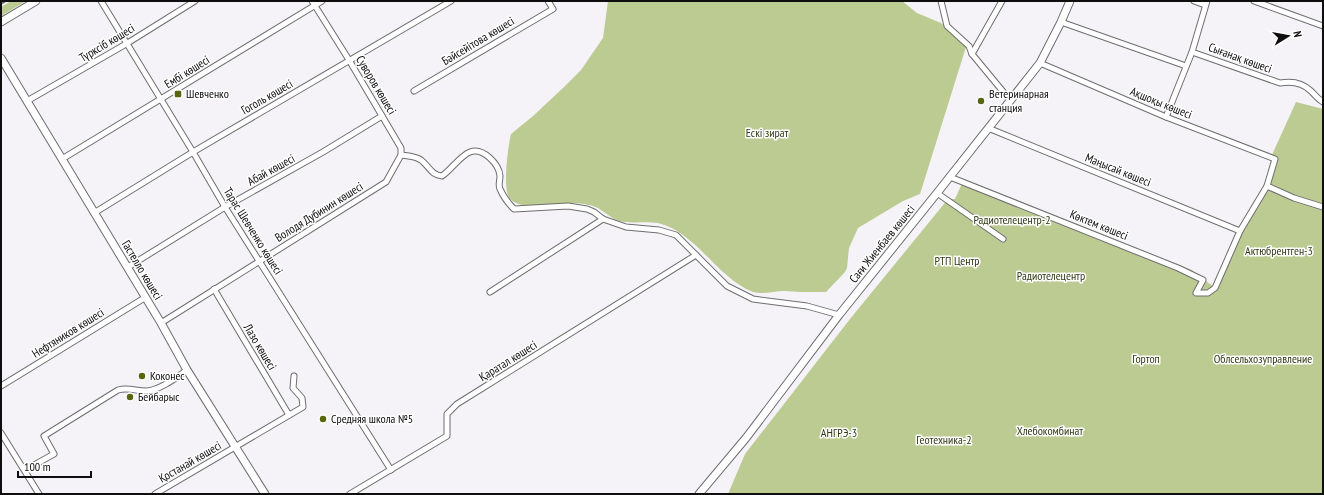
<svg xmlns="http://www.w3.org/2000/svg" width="1324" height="495" font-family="'PT Sans Narrow',sans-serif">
<rect width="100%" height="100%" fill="#f5f3f7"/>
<g fill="#bccb92">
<path d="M11,1H26L1,16V7Z"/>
<path d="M608,1H902L917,13L941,23L966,47L920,194L903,201L858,228L849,248L847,268L845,272L826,292C818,292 810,292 802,292C796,292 790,291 784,291C774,291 763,295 753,292C717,278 696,232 658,223C646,221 632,224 619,221C612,219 605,212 598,208C590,204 578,203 569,203C551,203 524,212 510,199C502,190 508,146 511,134L533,116L564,87L581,70L603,38Z"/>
<path d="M1296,102L1323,109V494H728L745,454L850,319L948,199H955L964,179L1192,270L1215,288L1240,231L1267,186L1271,157Z"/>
</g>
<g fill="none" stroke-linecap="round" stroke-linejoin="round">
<defs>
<g id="street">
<path d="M101,1L193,152L225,207L391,470"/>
<path d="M941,1L947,26L969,46L972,54L1010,100"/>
<path d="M1194,1L1205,5"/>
<path d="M1254,1L1323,26"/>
<path d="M1061,22L1186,66"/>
<path d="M1192,52L1280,83C1291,81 1302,82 1311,91C1315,95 1318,99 1323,102"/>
<path d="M972,54L1002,1"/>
<path d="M414,91L553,9L548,1"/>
<path d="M27,101L126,44L195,1"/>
<path d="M1166,117L1192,52L1207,1"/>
<path d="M988,128L1240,231"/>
<path d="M401,155C408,156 415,156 421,160C429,166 431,175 442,176C451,170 460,156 470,152C483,147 499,164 500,176C500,181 498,185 500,189C503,196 508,203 514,209L568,206L587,209L594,212L603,219L626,227L659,230L676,235L727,286L753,299L807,306L839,315"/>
<path d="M62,159L322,1"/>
<path d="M950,177L1178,268L1203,280L1196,293H1208L1215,288L1240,231L1267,186L1275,159L1166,117L1040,63"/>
<path d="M1267,186L1294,198L1323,207"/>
<path d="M937,193L1003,239"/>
<path d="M94,213L193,152L451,1"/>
<path d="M128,267L225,207L323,152L382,116"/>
<path d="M214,289L289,415"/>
<path d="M490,292L603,219"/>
<path d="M161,323L386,182L401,155V148L349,60L312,1"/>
<path d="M1,386L146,297"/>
<path d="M1,433L39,494"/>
<path d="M25,470L54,454L44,436L118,390C128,387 136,391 146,391C159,391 177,377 187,370"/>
<path d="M155,494L303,407L302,398L293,388L294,376"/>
<path d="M350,494L447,436V414L457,404L696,255"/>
</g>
<g id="secondary">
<path d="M1,22L36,1"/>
<path d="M1,58L161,323L187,370L265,494"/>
<path d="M699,494L746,438L839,315L937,193L1040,63L1061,22L1070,1"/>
</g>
</defs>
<use href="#street" stroke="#6e6d70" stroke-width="7"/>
<use href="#secondary" stroke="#6e6d70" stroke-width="9"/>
<use href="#street" stroke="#fff" stroke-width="5"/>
<use href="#secondary" stroke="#fff" stroke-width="7"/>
<path stroke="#636264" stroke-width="1.5" stroke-dasharray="7 7" stroke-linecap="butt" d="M1,4L6,1"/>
</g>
<g fill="#57660f" stroke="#fff" stroke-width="1.5">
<rect x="174" y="90" width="8" height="8" rx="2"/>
<circle cx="981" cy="101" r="4"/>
<circle cx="142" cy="376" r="4"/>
<circle cx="130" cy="397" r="4"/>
<circle cx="323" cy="419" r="4"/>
</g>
<g text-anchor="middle" stroke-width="3" stroke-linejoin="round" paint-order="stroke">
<g font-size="12" fill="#0f0e0f" stroke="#fff">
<text transform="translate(478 41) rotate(-31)" y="4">Бәйсейітова көшесі</text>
<text transform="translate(107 43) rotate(-31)" y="4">Түрксіб көшесі</text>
<text transform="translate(1240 58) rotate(20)" y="4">Сығанақ көшесі</text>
<text transform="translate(187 72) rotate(-32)" y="4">Ембі көшесі</text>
<text transform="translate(376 85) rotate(59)" y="4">Суворов көшесі</text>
<text transform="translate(267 97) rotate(-30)" y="4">Гоголь көшесі</text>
<text transform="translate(1161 103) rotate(22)" y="4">Ақшоқы көшесі</text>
<text transform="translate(271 170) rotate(-29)" y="4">Абай көшесі</text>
<text transform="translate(1118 170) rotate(22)" y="4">Маңысай көшесі</text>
<text transform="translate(319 212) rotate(-32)" y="4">Володя Дубинин көшесі</text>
<text transform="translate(1099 225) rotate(22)" y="4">Көктем көшесі</text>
<text transform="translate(253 231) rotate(58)" y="4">Тарас Шевченко көшесі</text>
<text transform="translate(882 244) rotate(-51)" y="4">Сағи Жиенбаев көшесі</text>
<text transform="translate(142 270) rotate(59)" y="4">Гастелло көшесі</text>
<text transform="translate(68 333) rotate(-32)" y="4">Нефтяников көшесі</text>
<text transform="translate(260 347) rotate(59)" y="4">Лазо көшесі</text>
<text transform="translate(508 361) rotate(-32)" y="4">Қаратал көшесі</text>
<text transform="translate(190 462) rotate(-30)" y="4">Қостанай көшесі</text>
</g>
<g font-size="12" fill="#0f0e0f" stroke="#fff" text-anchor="start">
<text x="186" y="98">Шевченко</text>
<text x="989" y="98">Ветеринарная<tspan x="989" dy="14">станция</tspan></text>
<text x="150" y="380">Коконес</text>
<text x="138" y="401">Бейбарыс</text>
<text x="331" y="423">Средняя школа №5</text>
</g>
<g font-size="12" fill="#323a15" stroke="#fff">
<text x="767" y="137">Ескі зират</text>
<text x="1012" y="224">Радиотелецентр-2</text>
<text x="1279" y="255">Актюбрентген-3</text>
<text x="957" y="265">РТП Центр</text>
<text x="1051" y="280">Радиотелецентр</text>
<text x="1146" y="363">Гортоп</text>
<text x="1263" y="363">Облсельхозуправление</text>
<text x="1050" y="435">Хлебокомбинат</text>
<text x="839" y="437">АНГРЭ-3</text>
<text x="944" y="444">Геотехника-2</text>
</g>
</g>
<rect width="1324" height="495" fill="none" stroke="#0f0e0f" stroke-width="4"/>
<g transform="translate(1288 36) rotate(79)" stroke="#ffffff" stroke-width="3" paint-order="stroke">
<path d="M0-3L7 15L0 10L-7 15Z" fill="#0f0e0f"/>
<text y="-6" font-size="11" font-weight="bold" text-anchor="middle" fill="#0f0e0f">N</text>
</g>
<path d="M18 471v6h73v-6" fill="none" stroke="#0f0e0f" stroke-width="2"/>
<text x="24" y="471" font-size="12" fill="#0f0e0f" stroke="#ffffff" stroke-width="3" paint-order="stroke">100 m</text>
</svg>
